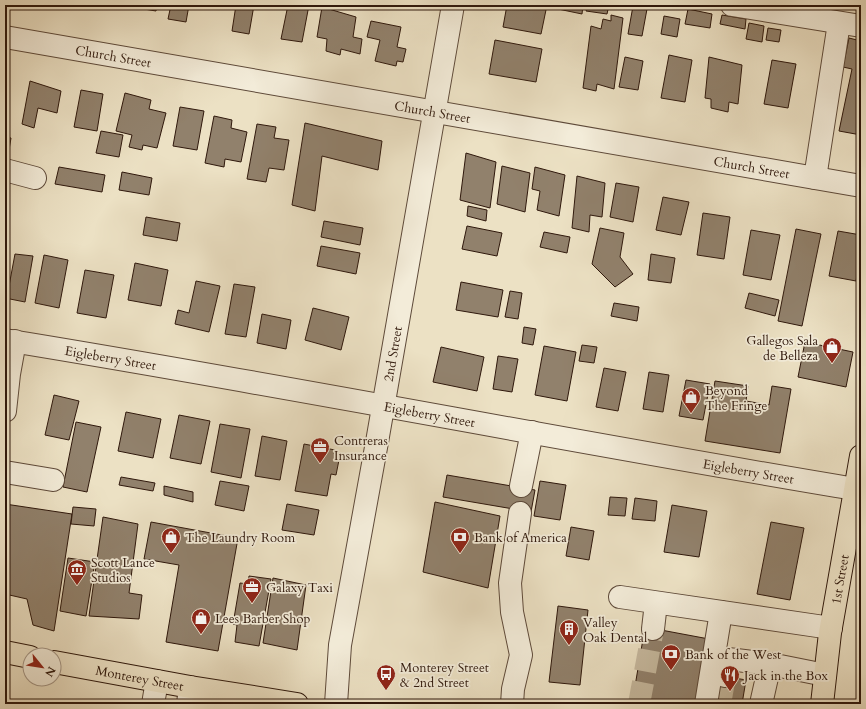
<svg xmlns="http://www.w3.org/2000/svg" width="866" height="709" font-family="Cardo,serif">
<rect width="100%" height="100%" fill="#ece1c4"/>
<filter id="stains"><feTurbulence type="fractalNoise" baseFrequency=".005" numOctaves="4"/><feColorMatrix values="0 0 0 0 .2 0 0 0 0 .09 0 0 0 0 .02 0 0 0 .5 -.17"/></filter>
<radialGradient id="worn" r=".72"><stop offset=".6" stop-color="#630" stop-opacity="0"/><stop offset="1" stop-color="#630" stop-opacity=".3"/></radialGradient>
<g fill="#91816c" stroke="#2f180c">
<path d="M132,5H157L156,11L132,7Z"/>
<path d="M171,5H189L186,22L168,19Z"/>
<path d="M236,5H254L249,34L232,31Z"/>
<path d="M288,5H309L302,42L281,39Z"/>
<path d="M507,5H547L541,34L503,27Z"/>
<path d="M558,5H583L582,14L558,9Z"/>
<path d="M588,5H609L607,14L586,11Z"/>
<path d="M633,6L647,9L642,36L628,34Z"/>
<path d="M322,7L356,17L353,37L362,39L360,54L341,49L340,55L326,51L327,39L317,37Z"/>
<path d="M688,9L712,14L710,28L685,24Z"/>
<path d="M611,15L623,18L614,89L597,84L596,91L583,88L591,26L601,29L603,19L611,21Z"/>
<path d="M722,15L746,19L745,29L720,24Z"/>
<path d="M664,16L680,19L677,37L661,34Z"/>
<path d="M371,21L401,27L397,47L406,49L403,62L397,61L396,66L375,61L380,40L367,37Z"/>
<path d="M749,23L764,26L762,42L746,39Z"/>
<path d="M768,28L781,30L779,42L766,40Z"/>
<path d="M849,38L861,41V135L839,131L852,69L843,67Z"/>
<path d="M495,40L542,49L536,82L489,74Z"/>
<path d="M669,55L692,60L685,102L661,98Z"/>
<path d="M625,57L643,61L638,90L619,87Z"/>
<path d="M709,57L742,65L738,104L729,102L728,112L711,108V99L705,98Z"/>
<path d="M772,60L796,64L788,108L764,104Z"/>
<path d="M5,78H9L5,99Z"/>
<path d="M30,81L61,91L57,113L38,108L34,128L22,124Z"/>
<path d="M81,90L103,94L97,131L74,127Z"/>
<path d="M125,93L151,100L149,109L166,113L157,148L143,145L142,150L129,147L132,135L116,131Z"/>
<path d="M180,107L204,111L197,150L173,146Z"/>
<path d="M214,116L232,120L231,128L247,132L241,162L225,159L224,167L205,163Z"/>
<path d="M305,123L382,141L378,170L322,156L315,211L292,205Z"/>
<path d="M257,124L276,127L274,138L289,140L284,170L269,168L266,182L247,179Z"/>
<path d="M101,131L123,135L119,157L96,153Z"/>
<path d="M5,137L11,138L7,162L5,161Z"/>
<path d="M466,153L496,162L490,208L460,200Z"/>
<path d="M502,166L530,173L525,212L497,204Z"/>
<path d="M59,167L105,175L102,192L55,184Z"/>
<path d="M535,167L565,175L559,216L537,210L540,191L532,189Z"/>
<path d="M122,172L152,178L149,195L119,190Z"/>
<path d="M577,176L605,183L602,217L590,215L589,232L572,228Z"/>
<path d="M616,183L639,187L633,222L610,217Z"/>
<path d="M663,197L689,202L681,235L656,230Z"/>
<path d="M468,206L487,210L486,221L467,216Z"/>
<path d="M703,213L730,217L724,259L697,255Z"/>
<path d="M146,217L180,223L177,241L143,235Z"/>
<path d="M324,221L363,228L360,245L321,237Z"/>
<path d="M467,226L502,233L497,256L462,249Z"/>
<path d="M600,228L624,233L620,257L633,274L615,287L592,264Z"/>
<path d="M796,229L821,234L802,326L778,321Z"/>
<path d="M751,230L780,235L771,280L743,275Z"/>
<path d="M838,231L861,235V253L856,281L829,276Z"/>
<path d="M544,232L570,237L567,253L540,247Z"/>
<path d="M321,246L360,253L356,274L317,266Z"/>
<path d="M15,254L33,256L25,302L5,298V286H9Z"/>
<path d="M651,254L675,258L671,283L648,280Z"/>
<path d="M44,255L68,260L59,308L35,303Z"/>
<path d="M135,263L168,270L161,306L128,300Z"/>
<path d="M85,270L114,275L106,318L77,313Z"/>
<path d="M196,281L220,286L209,332L175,324L178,310L189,313Z"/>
<path d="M461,282L503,290L498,317L456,310Z"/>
<path d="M234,284L255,287L246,337L225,334Z"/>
<path d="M510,291L522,293L518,319L505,317Z"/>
<path d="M749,293L779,300L775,316L745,308Z"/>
<path d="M614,303L639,307L637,321L611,316Z"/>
<path d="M313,308L349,317L341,350L305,340Z"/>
<path d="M262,314L291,320L286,349L257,343Z"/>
<path d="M524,327L536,329L533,345L522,343Z"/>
<path d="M805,342L853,352L846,387L798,377Z"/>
<path d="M582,345L597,347L594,363L579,361Z"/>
<path d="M544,346L576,352L567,401L535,395Z"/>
<path d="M441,347L484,357L477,391L433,382Z"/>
<path d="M498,356L518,359L512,392L493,389Z"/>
<path d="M604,368L626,372L618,411L596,407Z"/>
<path d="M649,372L669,375L663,412L643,409Z"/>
<path d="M686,380L710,384L703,420L679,416Z"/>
<path d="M715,381L748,386L746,401L769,405L772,386L791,389L780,453L705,441Z"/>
<path d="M54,395L79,401L69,440L45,435Z"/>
<path d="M126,412L161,419L153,458L118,451Z"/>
<path d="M179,415L210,421L201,464L170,458Z"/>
<path d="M76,422L101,427L87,492L63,487Z"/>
<path d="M220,424L250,429L241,478L211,472Z"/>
<path d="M262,436L287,441L280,480L255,476Z"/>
<path d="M304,444L335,450L334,454L340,455L336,475L331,474L327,496L295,491Z"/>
<path d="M447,475L535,490L531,512L443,497Z"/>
<path d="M121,477L155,483L153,491L119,485Z"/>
<path d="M220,481L249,486L244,511L215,505Z"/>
<path d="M540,481L566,485L560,520L534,516Z"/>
<path d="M164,486L193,492V502L164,495Z"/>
<path d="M610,497L627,498L625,516L608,515Z"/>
<path d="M635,498L657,501L655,521L632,519Z"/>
<path d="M435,502L500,516L488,588L423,572Z"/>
<path d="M5,504L72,514L54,631L33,625L27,599L5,594Z"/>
<path d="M287,504L319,510L314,535L282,530Z"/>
<path d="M672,505L707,511L699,557L664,552Z"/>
<path d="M73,507L96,509L94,526L71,524Z"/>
<path d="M103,517L138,524L129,593L142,595L139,619L89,616Z"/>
<path d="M151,522L238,538L218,651L166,642L179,565L144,559Z"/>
<path d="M771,522L804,528L790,600L757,594Z"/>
<path d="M571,527L594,531L589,560L566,556Z"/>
<path d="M68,558L95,562L86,616L60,611Z"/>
<path d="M249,576L271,579L259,646L235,642L237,625L233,624L240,583L248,584Z"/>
<path d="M273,578L306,585L297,650L263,643Z"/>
<path d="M558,606L588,610L580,685L549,682Z"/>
<path d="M645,627L709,639L698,704H632Z"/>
<path d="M718,675L746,680L742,704H713Z"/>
</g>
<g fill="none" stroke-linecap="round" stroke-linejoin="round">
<g stroke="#c6b99f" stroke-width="22" stroke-dasharray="22 11" stroke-linecap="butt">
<path d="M639,704L653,629"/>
<path d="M720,704L725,676"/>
</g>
<defs>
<g id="minor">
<path d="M732,5L861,26"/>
<path id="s1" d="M5,37L861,186"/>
<path d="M5,170L35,178"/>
<path d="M815,178L839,23"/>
<path id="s2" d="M5,340C289,386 571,442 855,489"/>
<path d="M5,411L9,374L15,341"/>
<path d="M5,472L53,480"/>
<path d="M521,486L532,432"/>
<path d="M620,597L831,628"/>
<path d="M653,629L656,603"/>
<path d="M725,676L728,659L770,664"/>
<path d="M153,704L157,681"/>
<path d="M188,704L190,687"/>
<path id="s3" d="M336,704L340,645L377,442L453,5"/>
<path d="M512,704L513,689L521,655L512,612L510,583L520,513"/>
<path d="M706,704L721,612"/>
<path d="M761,704L770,664L825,675"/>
</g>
<g id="major">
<path d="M5,652L30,657"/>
<path id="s4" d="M54,662L190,687L297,704"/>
<path id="s5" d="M822,704L830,633L861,456"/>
</g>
</defs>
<use href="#minor" stroke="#5e4a3a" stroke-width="24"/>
<use href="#major" stroke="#2f180c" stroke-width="24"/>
<use href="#minor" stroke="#f3ecd9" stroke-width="22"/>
<use href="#major" stroke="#ece1c4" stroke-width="22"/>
</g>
<defs>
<symbol id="shop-pin" viewBox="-11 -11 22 30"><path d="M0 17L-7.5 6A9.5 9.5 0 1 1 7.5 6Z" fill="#8f2418" stroke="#f3ecd9"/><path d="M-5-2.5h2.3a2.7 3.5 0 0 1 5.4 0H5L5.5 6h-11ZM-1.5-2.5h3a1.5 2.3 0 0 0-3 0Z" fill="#fff"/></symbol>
<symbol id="office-pin" viewBox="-11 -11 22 30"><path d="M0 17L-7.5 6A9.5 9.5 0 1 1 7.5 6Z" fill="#8f2418" stroke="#f3ecd9"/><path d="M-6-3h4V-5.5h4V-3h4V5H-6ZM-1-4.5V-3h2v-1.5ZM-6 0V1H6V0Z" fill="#fff"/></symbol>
<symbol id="bank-pin" viewBox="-11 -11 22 30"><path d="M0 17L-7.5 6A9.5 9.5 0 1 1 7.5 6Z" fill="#8f2418" stroke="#f3ecd9"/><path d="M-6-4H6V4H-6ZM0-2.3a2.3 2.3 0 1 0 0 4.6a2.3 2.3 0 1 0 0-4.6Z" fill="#fff"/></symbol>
<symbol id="museum-pin" viewBox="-11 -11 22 30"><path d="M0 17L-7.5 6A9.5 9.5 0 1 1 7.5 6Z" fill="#8f2418" stroke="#f3ecd9"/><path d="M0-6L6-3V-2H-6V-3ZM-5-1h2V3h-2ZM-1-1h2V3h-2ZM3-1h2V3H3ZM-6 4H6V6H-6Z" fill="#fff"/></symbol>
<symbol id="building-pin" viewBox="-11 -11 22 30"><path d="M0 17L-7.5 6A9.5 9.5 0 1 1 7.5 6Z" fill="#8f2418" stroke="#f3ecd9"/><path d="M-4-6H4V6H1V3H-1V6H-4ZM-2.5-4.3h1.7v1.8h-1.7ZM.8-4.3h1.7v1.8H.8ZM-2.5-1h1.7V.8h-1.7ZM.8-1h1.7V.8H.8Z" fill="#fff"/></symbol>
<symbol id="bus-pin" viewBox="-11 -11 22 30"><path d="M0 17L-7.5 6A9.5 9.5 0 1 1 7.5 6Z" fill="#8f2418" stroke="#f3ecd9"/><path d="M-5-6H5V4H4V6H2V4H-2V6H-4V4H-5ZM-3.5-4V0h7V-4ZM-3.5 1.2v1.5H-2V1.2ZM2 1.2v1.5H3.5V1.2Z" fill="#fff"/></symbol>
<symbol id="restaurant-pin" viewBox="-11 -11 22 30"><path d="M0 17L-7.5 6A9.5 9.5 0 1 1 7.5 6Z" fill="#8f2418" stroke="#f3ecd9"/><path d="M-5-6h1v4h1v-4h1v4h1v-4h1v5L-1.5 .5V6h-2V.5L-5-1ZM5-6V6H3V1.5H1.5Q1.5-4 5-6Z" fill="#fff"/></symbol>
</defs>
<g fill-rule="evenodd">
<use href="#shop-pin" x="821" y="336" width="22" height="30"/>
<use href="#shop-pin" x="680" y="386" width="22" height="30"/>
<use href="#office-pin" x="309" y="436" width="22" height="30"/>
<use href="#shop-pin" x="160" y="526" width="22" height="30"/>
<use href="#bank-pin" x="449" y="526" width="22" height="30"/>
<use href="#museum-pin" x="66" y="558" width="22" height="30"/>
<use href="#office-pin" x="241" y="576" width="22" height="30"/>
<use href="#shop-pin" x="190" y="607" width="22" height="30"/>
<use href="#building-pin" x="558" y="618" width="22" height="30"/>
<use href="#bank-pin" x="660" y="643" width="22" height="30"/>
<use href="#bus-pin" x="375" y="663" width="22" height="30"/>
<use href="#restaurant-pin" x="719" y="664" width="22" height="30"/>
</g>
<g text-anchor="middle" stroke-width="3.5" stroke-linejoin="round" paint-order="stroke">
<g font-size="13" fill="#2f180c" stroke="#f3ecd9">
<text dy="5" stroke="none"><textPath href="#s1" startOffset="110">Church Street</textPath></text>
<text dy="5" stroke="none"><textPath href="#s1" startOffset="434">Church Street</textPath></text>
<text dy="5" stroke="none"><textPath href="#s1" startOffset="758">Church Street</textPath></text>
<text dy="5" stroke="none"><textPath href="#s3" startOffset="355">2nd Street</textPath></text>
<text dy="5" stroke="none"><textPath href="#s2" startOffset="107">Eigleberry Street</textPath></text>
<text dy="5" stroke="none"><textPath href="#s2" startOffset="431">Eigleberry Street</textPath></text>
<text dy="5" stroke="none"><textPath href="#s2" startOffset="755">Eigleberry Street</textPath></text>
<text dy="5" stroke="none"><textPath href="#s5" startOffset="126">1st Street</textPath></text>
<text dy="5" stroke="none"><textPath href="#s4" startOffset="87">Monterey Street</textPath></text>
</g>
<g font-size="13" fill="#2f180c" stroke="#f3ecd9" text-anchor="start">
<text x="818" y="345" text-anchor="end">Gallegos Sala<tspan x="818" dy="15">de Belleza</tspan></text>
<text x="705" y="395">Beyond<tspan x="705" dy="15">The Fringe</tspan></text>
<text x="334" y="445">Contreras<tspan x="334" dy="15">Insurance</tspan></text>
<text x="185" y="542">The Laundry Room</text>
<text x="474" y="542">Bank of America</text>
<text x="91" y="567">Scott Lance<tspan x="91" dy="15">Studios</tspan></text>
<text x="266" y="592">Galaxy Taxi</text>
<text x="215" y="623">Lees Barber Shop</text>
<text x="583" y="627">Valley<tspan x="583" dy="15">Oak Dental</tspan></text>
<text x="685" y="659">Bank of the West</text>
<text x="400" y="672">Monterey Street<tspan x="400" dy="15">&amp; 2nd Street</tspan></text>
<text x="744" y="680">Jack in the Box</text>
</g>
</g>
<rect width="866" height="709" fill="none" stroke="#ece1c4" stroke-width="20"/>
<rect x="6" y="6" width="854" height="697" fill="none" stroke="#2f180c" stroke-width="2"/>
<rect x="10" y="10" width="846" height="689" fill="none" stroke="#2f180c"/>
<g transform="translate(42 667) rotate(120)"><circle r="19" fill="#f3ecd9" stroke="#a59787"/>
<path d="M0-3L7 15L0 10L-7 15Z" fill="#8f2418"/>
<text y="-6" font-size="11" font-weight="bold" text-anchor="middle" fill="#2f180c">N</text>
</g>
<rect width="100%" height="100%" filter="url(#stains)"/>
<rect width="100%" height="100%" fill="url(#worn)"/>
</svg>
